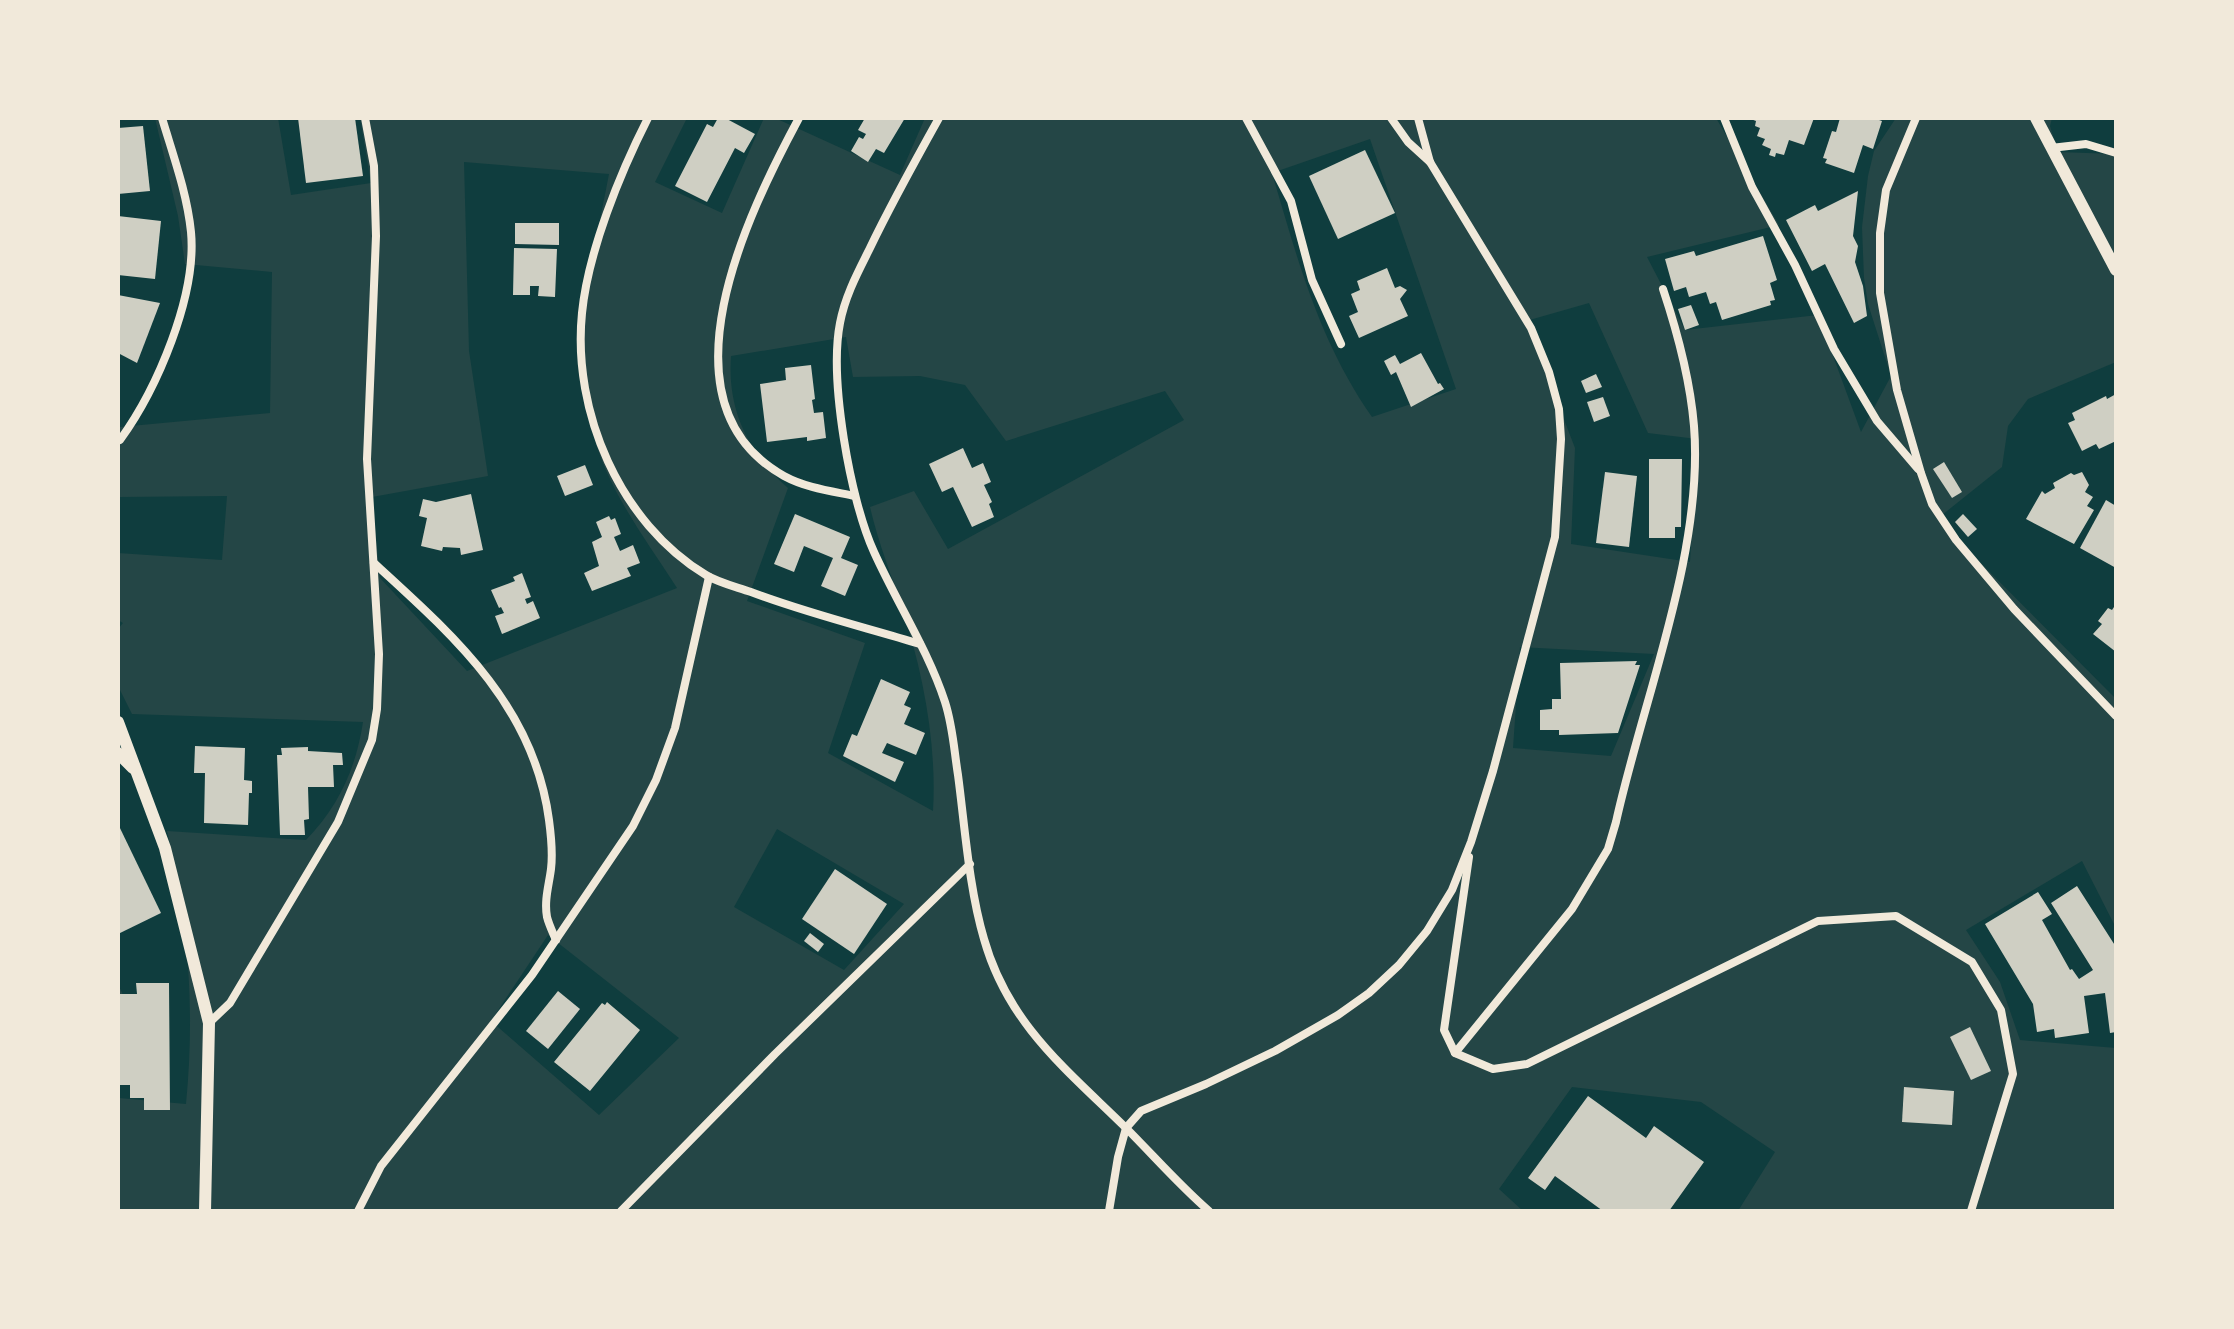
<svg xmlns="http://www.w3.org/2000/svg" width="2234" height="1329" font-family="Jost,sans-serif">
<rect width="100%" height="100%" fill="#0f3d3e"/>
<path fill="#244646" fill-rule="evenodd" d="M155,118H278L291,195L371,183L360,118H687L655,182L722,213L764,118H775L900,175L925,118H1716L1779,225L1647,257L1685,330L1818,315L1861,432L1891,376L1868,304L1864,278L1862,227L1868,176L1874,151L1896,118H2052L2050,126L2058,152L2116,154V362L2028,399L2008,426L2002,467L1937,519L2116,699V928L2082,861L1966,930L2000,982L2020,1040L2116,1048V1211H1738L1775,1152L1701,1102L1572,1087L1499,1189L1523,1211H118V984L127,1004L119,1098L186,1104C195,1012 189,922 167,831L306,840C339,806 356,768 363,722L132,714L118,686V629L123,623L118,620V553L222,560L227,496L118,497L120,427L270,413L272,272L185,264L178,216ZM1370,139L1456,389L1372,417C1319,341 1298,261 1272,173ZM464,162L609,174C589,279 562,377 610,479C628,517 654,552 677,588L467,671L380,578L372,497L488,476L469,351ZM1589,303L1648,433L1697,439L1690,562L1571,544L1575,448L1526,321ZM846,337L853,377L920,376L965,385L1006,441L1165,391L1184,420L948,549L914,491L870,507C878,542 891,574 902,608C923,672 937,744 933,811L828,753L865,643L747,601L788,488C748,453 727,409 731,356ZM1520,647L1654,654L1611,756L1513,748ZM777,829L904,904L844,970L734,907ZM548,935L679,1038L599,1115L491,1021Z"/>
<g fill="#cfcfc3">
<path d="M298,118H355L363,176L306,183Z"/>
<path d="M718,118H725L755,134L744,153L735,148L707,202L675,186L707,124L713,127Z"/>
<path d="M865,118H905L884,153L876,149L868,162L851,151L859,137L863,139L866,134L858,130Z"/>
<path d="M1748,118H1814L1804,145L1789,140L1784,155L1776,153L1775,157L1769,155L1771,149L1762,145L1765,139L1757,136L1760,128L1755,126L1756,121Z"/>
<path d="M1840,118H1873L1882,121L1873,149L1863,145L1854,173L1825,163L1827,159L1823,158L1832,131L1836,132Z"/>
<path d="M143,126L150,191L118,194V128Z"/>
<path d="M1365,150L1395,213L1338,239L1309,176Z"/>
<path d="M1858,191L1853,236L1858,246L1855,262L1863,286L1867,316L1854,323L1825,264L1812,271L1786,220L1815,205L1818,211Z"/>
<path d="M118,216L161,221L155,279L118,275Z"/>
<path d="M515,223H559V245L515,244Z"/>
<path d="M1763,236L1777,280L1770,283L1775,300L1770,301L1771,305L1722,320L1716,302L1710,304L1706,292L1689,297L1686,287L1674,291L1665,259L1694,251L1696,256Z"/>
<path d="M514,248L557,249L555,297L538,296L539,286H530V295H513Z"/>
<path d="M1387,268L1395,288L1400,286L1407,290L1400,299L1408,316L1359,338L1349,316L1358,312L1351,294L1360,290L1357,281Z"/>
<path d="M118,295L160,303L137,363L118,353Z"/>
<path d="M1691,305L1699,325L1685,330L1678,309Z"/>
<path d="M1421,353L1438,384L1440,383L1444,389L1411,407L1396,372L1391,375L1384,361L1395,355L1400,364Z"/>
<path d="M811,365L815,399L812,400L814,413L823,412L826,438L807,441V437L767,442L760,384L786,380L785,368Z"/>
<path d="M1596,374L1602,387L1586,393L1581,381Z"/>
<path d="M2116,394V441L2099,449L2096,444L2082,451L2068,423L2075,420L2072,413L2106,396L2107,399Z"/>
<path d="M1603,397L1610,416L1594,422L1587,402Z"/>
<path d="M963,448L972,468L983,463L991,482L984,485L992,502L989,504L994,517L972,527L953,487L942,492L929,464Z"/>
<path d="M1649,459H1682L1681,527H1675V538H1649Z"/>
<path d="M1944,462L1962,492L1952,498L1933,469Z"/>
<path d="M585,465L593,485L565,496L557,476Z"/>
<path d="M1605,472L1637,476L1629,547L1596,543Z"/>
<path d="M2082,472L2089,485L2085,492L2093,497L2087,506L2094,510L2074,544L2026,519L2042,491L2045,494L2055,488L2053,483L2071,473L2074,475Z"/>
<path d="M471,494L483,550L461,555L460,548L443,547L442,551L421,546L427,518L419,516L423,499L436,502Z"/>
<path d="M2106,500L2116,506V568L2080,548Z"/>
<path d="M795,514L850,537L841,558L858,565L845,596L821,586L833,558L804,546L794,572L774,564Z"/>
<path d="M1963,514L1977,529L1968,537L1955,522Z"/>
<path d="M609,516L611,520L615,518L621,534L614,537L620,551L633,545L640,563L627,568L631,576L592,591L584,573L599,566L592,542L602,537L596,522Z"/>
<path d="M522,573L531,597L525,599L527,604L533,601L540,618L502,634L495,616L504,613L501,607L499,608L491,590L515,581L513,577Z"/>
<path d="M2114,607L2116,608V652L2093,634L2102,624L2098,621L2108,608L2112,610Z"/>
<path d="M1637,661L1635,665H1640L1618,733L1559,735V730H1540V710L1552,709V699H1561L1560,663Z"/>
<path d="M881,679L910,692L904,705L911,708L904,724L925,733L916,755L887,743L882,753L904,762L895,782L843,756L852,734L857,736Z"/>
<path d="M195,746L245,748L244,780L252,781V793H249L248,825L204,823L205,773H194Z"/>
<path d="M308,747V751L342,753L343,765H333L334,787H308L309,819L304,820L305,835H280L277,755H282L281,748Z"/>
<path d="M118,824L161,913L118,934Z"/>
<path d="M835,869L887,904L854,954L802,919Z"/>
<path d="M2077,886L2116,947V1032L2110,1033L2105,993L2084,996L2089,1033L2055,1038L2054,1029L2037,1032L2033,1004L1985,924L2038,892L2052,914L2042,920L2070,970L2072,969L2079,979L2093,970L2051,903Z"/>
<path d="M810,933L824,944L818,952L804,941Z"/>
<path d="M136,983H169L170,1110H144V1098H130V1085H118V994H137Z"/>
<path d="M558,991L580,1009L548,1049L526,1031Z"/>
<path d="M607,1002L640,1030L590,1091L554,1062L602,1003L605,1005Z"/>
<path d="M1970,1027L1991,1071L1971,1080L1950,1037Z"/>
<path d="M1904,1087L1954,1091L1952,1125L1902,1122Z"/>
<path d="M1588,1096L1646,1138L1654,1126L1704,1162L1669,1211H1603L1555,1176L1545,1190L1528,1178Z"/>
</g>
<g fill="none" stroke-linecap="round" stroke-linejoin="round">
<g stroke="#f1e9da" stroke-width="8">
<path d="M648,118C620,173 588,252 582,313C572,412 620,523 706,575C719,583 737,587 751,592C806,613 864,627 920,644"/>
<path d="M799,118C748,213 654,403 784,476C806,488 831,491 855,496"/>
<path d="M939,118C915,161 891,204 870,248C858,272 845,296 840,323C829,379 850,500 874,552C897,603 928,650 945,702C953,727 954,750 958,775C965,828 969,888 984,939C1008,1024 1066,1069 1126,1128C1154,1156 1179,1185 1209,1211"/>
<path d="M1246,118L1291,201L1312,280L1341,344"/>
<path d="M1391,118L1408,142L1430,162"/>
<path d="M1724,118L1752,187L1795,265L1834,349L1877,421L1918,469"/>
<path d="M1916,118L1886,190L1880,233V293L1897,390L1921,473L1932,504L1956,540L2014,609L2116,716"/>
<path d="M2051,148L2086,144L2116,153"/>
<path d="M118,438L120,440C157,389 197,296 191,232C187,193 173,155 162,118"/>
<path d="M374,563C454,636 534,706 549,820C551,835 553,853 551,869C549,885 544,900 547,917C549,925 553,933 556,940"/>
<path d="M1469,857L1444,1030L1455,1053L1493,1069L1527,1064L1818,921L1896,916L1972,962L2001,1010L2013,1074L1971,1211"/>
<path d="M209,1023L230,1003L338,822L372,740L377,709L379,654L367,459L376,236L374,166L365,118"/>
<path d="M1455,1053L1572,909L1608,849L1616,822C1643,699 1704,552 1694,426C1690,378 1678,334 1663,289"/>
<path d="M358,1211L381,1166L532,975L633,826L656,780L675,728L709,577"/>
<path d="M621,1211L775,1054L970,864"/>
<path d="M1109,1211L1118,1157L1126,1128L1141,1111L1206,1084L1275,1051L1338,1015L1369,993L1399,965L1427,931L1452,890L1471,842L1493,771L1555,537L1561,439L1559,409L1549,372L1531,328L1430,162L1418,118"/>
</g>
<g stroke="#f1e9da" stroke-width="12">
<path d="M2036,118L2116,270"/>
<path d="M118,722L165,848L209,1023L205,1211"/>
<path d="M118,753L133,768"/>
</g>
</g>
<rect width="2234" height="1329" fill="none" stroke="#f1e9da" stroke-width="240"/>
</svg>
